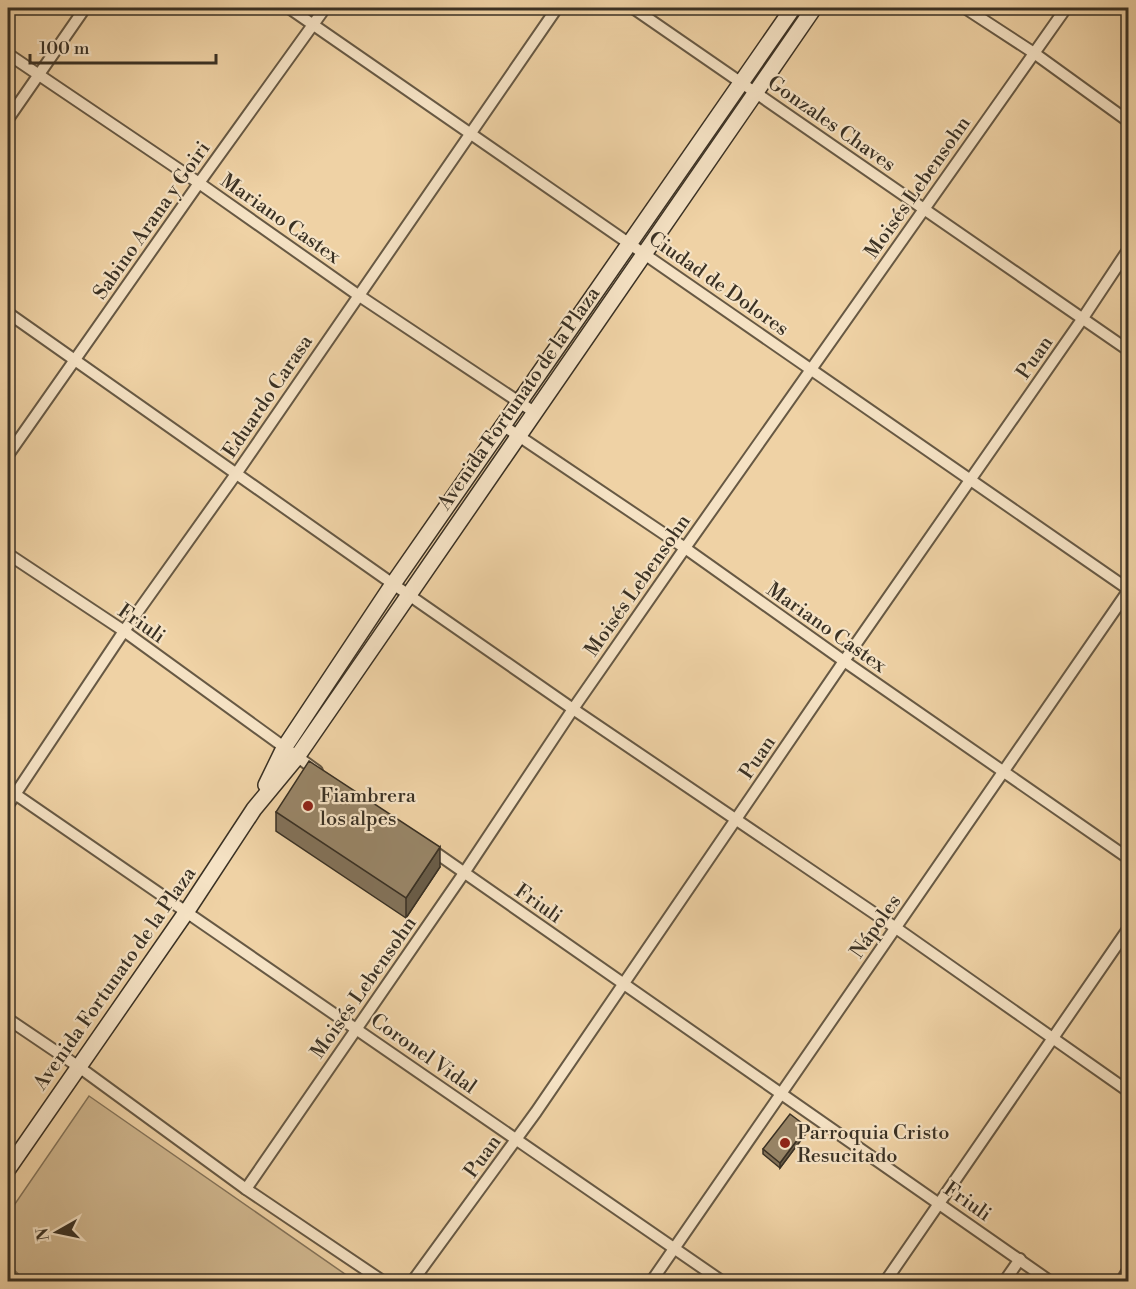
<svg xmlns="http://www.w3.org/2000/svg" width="1136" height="1289" font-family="'Libre Bodoni',serif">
<rect width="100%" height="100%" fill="#efd2a5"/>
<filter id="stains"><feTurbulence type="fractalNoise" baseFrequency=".00333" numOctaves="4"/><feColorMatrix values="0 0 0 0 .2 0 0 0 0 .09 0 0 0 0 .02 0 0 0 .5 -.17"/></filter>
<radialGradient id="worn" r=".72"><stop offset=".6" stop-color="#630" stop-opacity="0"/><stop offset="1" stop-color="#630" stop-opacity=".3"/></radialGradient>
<path fill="#d0b78f" stroke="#85745a" stroke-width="1.5" d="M89,1096L355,1281H8V1214Z"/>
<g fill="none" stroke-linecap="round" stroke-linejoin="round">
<path stroke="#817157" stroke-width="4" d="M8,1266L25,1282"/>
<defs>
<g id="street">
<path d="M289,8L1128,589"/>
<path d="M633,8L1128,350"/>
<path d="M965,8L1034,53L1128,121"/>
<path d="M8,54L199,183L358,295L534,412"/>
<path d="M8,119L85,8"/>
<path d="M8,313L393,584L573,709L896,928L1128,1091"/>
<path d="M504,426L685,548L844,661L1128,858"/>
<path d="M8,455L199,183L325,8"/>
<path d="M8,554L124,631L317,771"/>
<path d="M15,794L723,1282"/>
<path d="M8,805L124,631L236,474L557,8"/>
<path d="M429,848L1051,1282"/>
<path d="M8,1019L79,1067L246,1189L384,1282"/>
<path d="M246,1189L464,873L573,709L685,548L1066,8"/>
<path d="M412,1282L536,1112L844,661L1083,318L1128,250"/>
<path d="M651,1282L1128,591"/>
<path d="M885,1282L1128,929"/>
<path d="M1004,1282L1020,1259"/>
<path d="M1121,1282L1128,1270"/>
</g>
<g id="secondary">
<path d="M266,785L284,748L393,584L793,8"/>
<path d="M8,1169L187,911L254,809L297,757L814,8"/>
</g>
</defs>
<use href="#street" stroke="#675944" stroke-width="14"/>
<use href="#secondary" stroke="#3a3124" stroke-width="18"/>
<use href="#street" stroke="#f5e2c4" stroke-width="10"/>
<use href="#secondary" stroke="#f5e2c4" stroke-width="15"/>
</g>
<g fill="#837259" stroke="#3a3124" stroke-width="1.5">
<path d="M276,812L440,867L406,918L276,831Z"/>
<path d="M807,1132L780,1168L763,1154V1149Z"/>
</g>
<g fill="#6a5d48" stroke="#3a3124" stroke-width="1.5">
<path d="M440,847V867L406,918V898Z"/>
<path d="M807,1127V1132L780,1168V1163Z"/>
</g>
<g fill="#988567" stroke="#3a3124" stroke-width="1.5">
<path d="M309,761L440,847L406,898L276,812Z"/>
<path d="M790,1114L807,1127L780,1163L763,1149Z"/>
</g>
<g fill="#8f2418" stroke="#f5e2c4" stroke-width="2">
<circle cx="308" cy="806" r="6"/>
<circle cx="785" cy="1143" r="6"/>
</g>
<g text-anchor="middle" stroke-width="4.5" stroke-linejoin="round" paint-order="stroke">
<g font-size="20" fill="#3a3124" stroke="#f5e2c4">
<text transform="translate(832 123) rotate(35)" y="7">Gonzales Chaves</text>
<text transform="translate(917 187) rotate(-55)" y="7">Moisés Lebensohn</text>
<text transform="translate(281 218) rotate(35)" y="7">Mariano Castex</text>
<text transform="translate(151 220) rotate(-55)" y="7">Sabino Arana y Goiri</text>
<text transform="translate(719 283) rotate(35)" y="7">Ciudad de Dolores</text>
<text transform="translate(1034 357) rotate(-55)" y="7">Puan</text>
<text transform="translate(267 396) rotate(-56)" y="7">Eduardo Carasa</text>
<text transform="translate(518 398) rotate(-55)" y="7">Avenida Fortunato de la Plaza</text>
<text transform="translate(637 585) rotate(-55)" y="7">Moisés Lebensohn</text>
<text transform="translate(142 623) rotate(35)" y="7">Friuli</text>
<text transform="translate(827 627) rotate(35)" y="7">Mariano Castex</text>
<text transform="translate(757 757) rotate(-56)" y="7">Puan</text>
<text transform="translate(539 903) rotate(35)" y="7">Friuli</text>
<text transform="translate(875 926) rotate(-55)" y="7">Nápoles</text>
<text transform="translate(114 978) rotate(-55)" y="7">Avenida Fortunato de la Plaza</text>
<text transform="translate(363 987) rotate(-55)" y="7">Moisés Lebensohn</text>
<text transform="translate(424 1053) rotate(35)" y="7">Coronel Vidal</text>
<text transform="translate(482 1156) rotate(-54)" y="7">Puan</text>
<text transform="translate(968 1201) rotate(35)" y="7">Friuli</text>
</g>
<g font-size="20" fill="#3a3124" stroke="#f5e2c4" text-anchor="start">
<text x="320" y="802">Fiambrera<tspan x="320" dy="23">los alpes</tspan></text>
<text x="797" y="1139">Parroquia Cristo<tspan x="797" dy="23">Resucitado</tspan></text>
</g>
</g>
<rect width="1136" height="1289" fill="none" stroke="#efd2a5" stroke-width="30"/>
<rect x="9" y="9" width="1118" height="1271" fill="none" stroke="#3a3124" stroke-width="3"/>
<rect x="15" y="15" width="1106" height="1259" fill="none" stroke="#3a3124" stroke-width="1.5"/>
<g transform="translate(57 1232) rotate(261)" stroke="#f5e2c4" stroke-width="4.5" paint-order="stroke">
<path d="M0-4.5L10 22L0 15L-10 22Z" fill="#3a3124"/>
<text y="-9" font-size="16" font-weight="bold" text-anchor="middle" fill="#3a3124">N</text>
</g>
<path d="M30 54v9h186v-9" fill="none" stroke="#3a3124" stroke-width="3"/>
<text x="39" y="54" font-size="18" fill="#3a3124" stroke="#f5e2c4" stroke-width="4.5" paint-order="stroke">100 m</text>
<rect width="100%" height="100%" filter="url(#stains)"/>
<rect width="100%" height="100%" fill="url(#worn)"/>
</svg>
